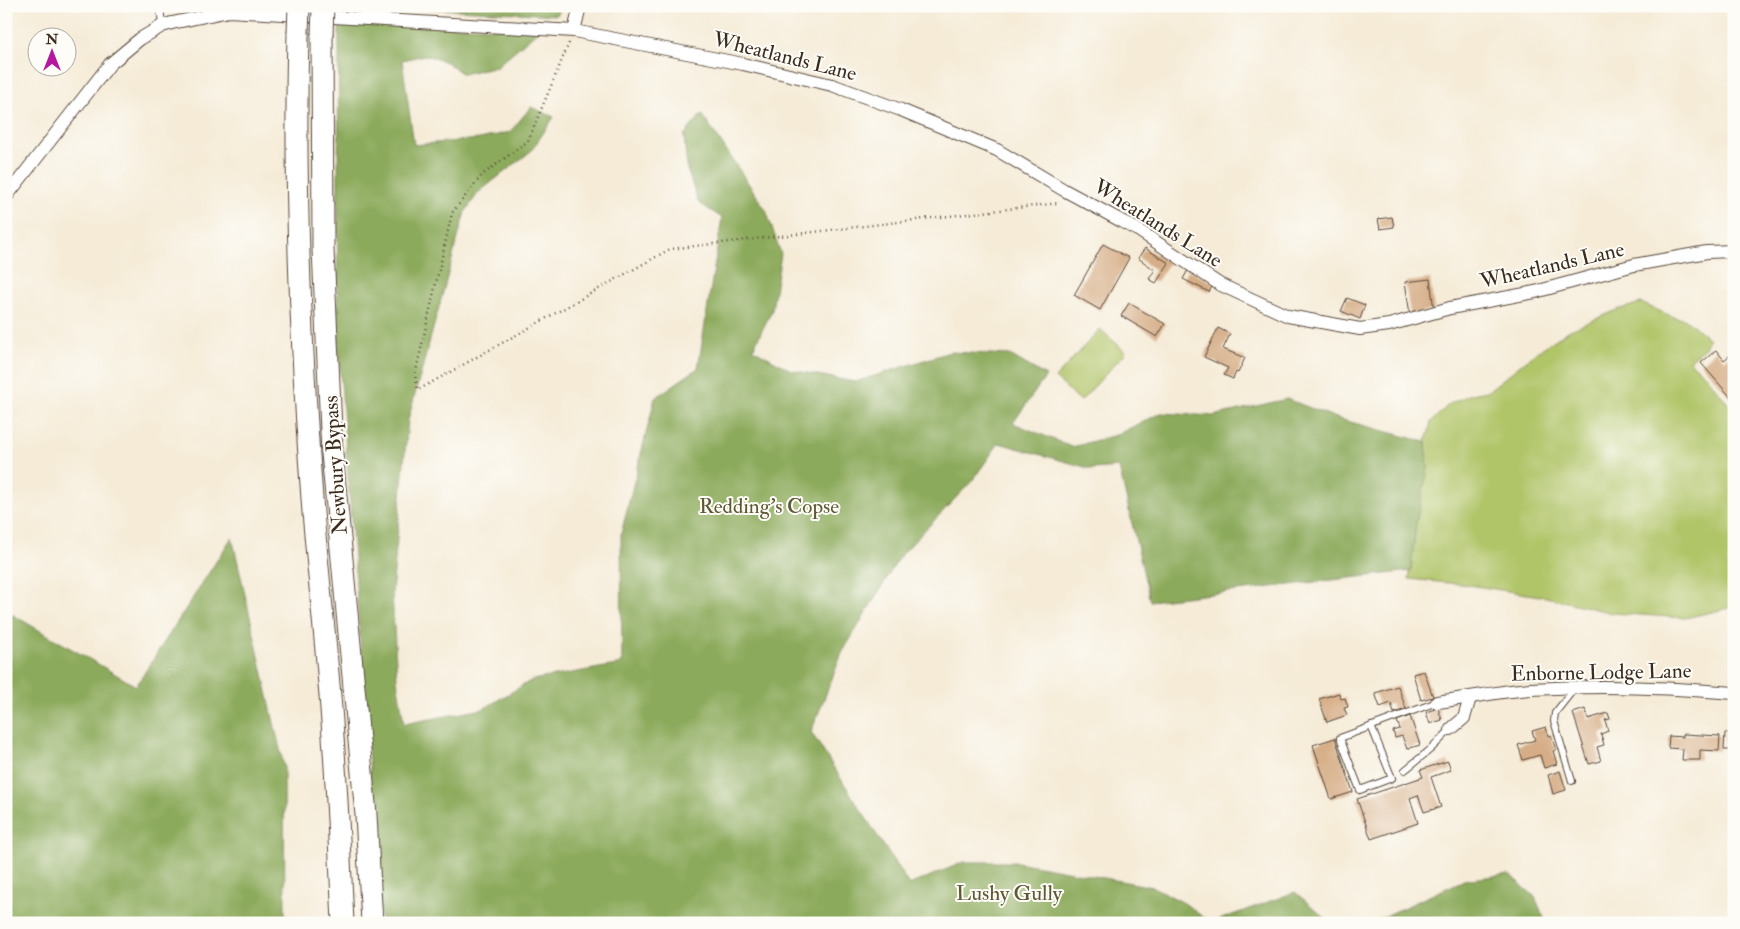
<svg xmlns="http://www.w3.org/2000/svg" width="1740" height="929" font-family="'IM FELL Double Pica',serif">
<rect width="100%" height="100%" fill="#fdfcf7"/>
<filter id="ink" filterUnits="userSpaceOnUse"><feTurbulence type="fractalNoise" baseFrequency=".02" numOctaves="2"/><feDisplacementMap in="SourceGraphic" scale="10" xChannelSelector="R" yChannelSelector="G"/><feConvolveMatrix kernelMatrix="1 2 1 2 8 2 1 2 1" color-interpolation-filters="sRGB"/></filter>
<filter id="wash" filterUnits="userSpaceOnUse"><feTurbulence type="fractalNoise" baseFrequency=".0096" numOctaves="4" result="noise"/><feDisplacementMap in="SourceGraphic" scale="20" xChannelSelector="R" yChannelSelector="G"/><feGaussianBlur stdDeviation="1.12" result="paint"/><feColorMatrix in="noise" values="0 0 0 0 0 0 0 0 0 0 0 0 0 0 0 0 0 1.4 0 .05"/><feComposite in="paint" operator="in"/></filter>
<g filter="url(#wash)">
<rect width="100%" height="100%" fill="#f5ebd7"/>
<g fill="#b0c468" stroke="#767743">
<path d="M1641,303L1671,316L1687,320L1709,339L1705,348L1689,361L1706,376L1734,411V607L1685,618L1612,613L1546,597L1469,585L1409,579L1416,523L1428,468L1426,442L1431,422L1449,404L1471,394L1488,391L1538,351L1570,330L1617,310Z"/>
<path d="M1100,329L1126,352L1081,401L1055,378Z"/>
</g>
<g fill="#8caa5c" stroke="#646a3d">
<path d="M375,6H536L560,10L557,15Z"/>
<path d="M398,24L539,30L497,66L463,74L446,62L425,55L402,60L414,145L480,139L510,132L531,107L554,117L531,151L479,192L465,212L408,420L392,593L397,680L404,724L483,709L532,680L622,664L621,534L655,398L698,368L722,218L698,202L687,169L684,135L702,114L766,210L781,254L772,310L753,349L791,370L855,382L950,352L1010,355L1046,376L1013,423L1072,447L1116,435L1161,413L1213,416L1287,399L1339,419L1426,442L1428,468L1416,523L1411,571L1150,601L1119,467L1092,469L999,443L972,481L900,556L842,653L811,732L909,885L964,862H1017L1153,887L1184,903L1211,923L1295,892L1331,923H381L337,327L339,25Z"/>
<path d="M232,537L284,767L285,923H6V611L136,686Z"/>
<path d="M1509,874L1535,897L1546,923H1370L1464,880Z"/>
</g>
<g id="blocks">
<g fill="#d6ad86">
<path d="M1392,217L1394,227L1380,229L1378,219Z"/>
<path d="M1103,244L1129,258L1100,310L1074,295Z"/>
<path d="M1145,248L1169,263L1156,283L1149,279L1155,270L1138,258Z"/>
<path d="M1188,270L1214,283L1209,292L1183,279Z"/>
<path d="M1430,279L1434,310L1410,314L1405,282Z"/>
<path d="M1347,298L1365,305L1360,319L1341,311Z"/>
<path d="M1129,303L1165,324L1157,337L1121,316Z"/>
<path d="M1218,328L1230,334L1223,349L1245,358L1238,373L1236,372L1233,379L1224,375L1228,368L1204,357Z"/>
<path d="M1716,350L1724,360L1729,356L1732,361L1734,359V401L1701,363Z"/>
<path d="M1424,671L1433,697L1421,700L1413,674Z"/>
<path d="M1398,686L1406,709L1394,713L1391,703L1380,707L1375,693Z"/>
<path d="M1339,693L1341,699L1345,698L1348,707L1344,708L1347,715L1327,722L1319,699Z"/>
<path d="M1438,708L1442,720L1430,724L1426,712Z"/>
<path d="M1585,709L1588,719L1608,713L1610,719L1605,720L1608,731L1601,734L1604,745L1597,747L1601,761L1589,764L1573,713Z"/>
<path d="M1410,716L1420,745L1407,749L1402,736L1395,738L1393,731L1400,729L1397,721Z"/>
<path d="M1546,727L1548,736L1551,735L1556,750L1553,751L1557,764L1544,768L1540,755L1523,760L1518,745L1535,740L1532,731Z"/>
<path d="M1725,733H1734V750H1724Z"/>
<path d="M1683,734L1720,736L1719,751L1700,750V760H1682L1683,749L1668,748L1669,736L1683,737Z"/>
<path d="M1335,738L1353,792L1331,799L1313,745Z"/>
<path d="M1448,761L1451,770L1431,777L1441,807L1424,812L1418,795L1410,798L1418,823L1371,839L1357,799L1423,777L1420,770Z"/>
<path d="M1560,771L1566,790L1553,794L1548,775Z"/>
</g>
</g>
</g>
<g filter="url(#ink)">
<use href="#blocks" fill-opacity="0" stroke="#57473a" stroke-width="1"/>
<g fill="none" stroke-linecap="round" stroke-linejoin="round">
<defs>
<g id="service">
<path d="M160,6L162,26"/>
<path d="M1371,726L1392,778L1360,790L1340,738L1437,702"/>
<path d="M1405,770L1431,749L1451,729"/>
<path d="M1572,781L1554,721L1555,713L1574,689"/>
</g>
<g id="minor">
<path d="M574,31L580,6"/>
<path d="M6,197L110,64L140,39L162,26L172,23L229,11L574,31L743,64L832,85L901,110L997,150L1064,190L1138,230L1219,284L1288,316L1360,329L1389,325L1450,308L1535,292L1634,265L1707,252L1734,251"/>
<path d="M1437,702C1468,698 1500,691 1531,689C1598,685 1667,687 1734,693"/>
<path d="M1451,729L1464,718L1470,698"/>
</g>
<g id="trunk">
<path d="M298,33C294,193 301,353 313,512C319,582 327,652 332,722C337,789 340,856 343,923"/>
<path d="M322,35L323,249L332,453L366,815L372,923"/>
</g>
</defs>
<use href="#service" stroke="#57473a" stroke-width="8"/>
<use href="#minor" stroke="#57473a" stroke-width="14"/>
<use href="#trunk" stroke="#57473a" stroke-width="23"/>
<path stroke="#57473a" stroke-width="2.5" stroke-dasharray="1 4" stroke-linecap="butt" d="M569,43L528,141L482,175L452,213L415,375L418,390L670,249L1059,203"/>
<use href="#service" stroke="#fff" stroke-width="6"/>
<use href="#minor" stroke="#fff" stroke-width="12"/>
<use href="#trunk" stroke="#fff" stroke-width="21"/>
<defs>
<g id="trunk-bridge">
<path d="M298,33L299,6"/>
<path d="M322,35L323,6"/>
</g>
</defs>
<use href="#trunk-bridge" stroke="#57473a" stroke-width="23" stroke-linecap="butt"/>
<use href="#trunk-bridge" stroke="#fff" stroke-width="21"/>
</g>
</g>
<g text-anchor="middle" stroke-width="4" stroke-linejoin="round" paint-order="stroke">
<g font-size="21" fill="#3b2a1e" stroke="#fdfcf7">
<text transform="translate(785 56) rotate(14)" y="7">Wheatlands Lane</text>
<text transform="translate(1158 223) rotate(32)" y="7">Wheatlands Lane</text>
<text transform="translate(1552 265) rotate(-13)" y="7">Wheatlands Lane</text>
<text transform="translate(335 465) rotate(-94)" y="7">Newbury Bypass</text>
<text transform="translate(1601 672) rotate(-1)" y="7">Enborne Lodge Lane</text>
</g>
<g font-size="21" fill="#5e5834" stroke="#fdfcf7">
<text x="769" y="513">Redding's Copse</text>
<text x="1009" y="900">Lushy Gully</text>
</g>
</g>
<rect width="1740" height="929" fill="none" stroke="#fdfcf7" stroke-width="25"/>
<g transform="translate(52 52)"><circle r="24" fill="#fdfcf7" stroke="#afa8a0"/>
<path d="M0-4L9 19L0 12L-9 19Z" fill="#b5179e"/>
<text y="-8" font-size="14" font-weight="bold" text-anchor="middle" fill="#3b2a1e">N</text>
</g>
</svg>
